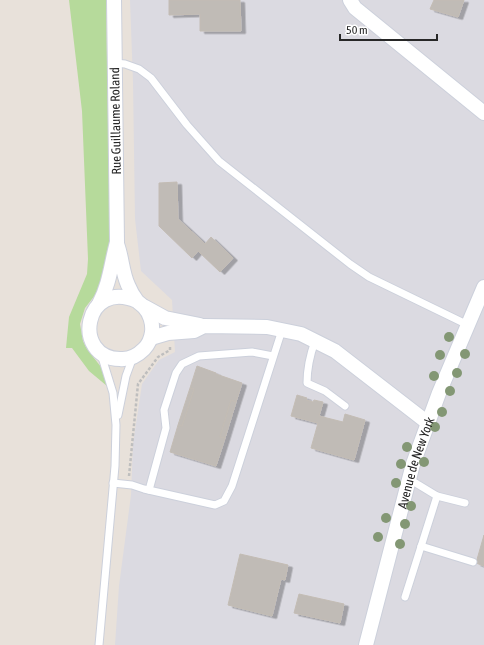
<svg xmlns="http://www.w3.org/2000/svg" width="484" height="645" font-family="'Asap Condensed',sans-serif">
<defs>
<filter id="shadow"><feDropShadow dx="4.5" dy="2.5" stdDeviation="0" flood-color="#0004"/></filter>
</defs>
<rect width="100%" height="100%" fill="#e8e1da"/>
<path fill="#dbdae1" d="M130,0H484V645H115L119,586L131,495L133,444L142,384L159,360L175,352L172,300L141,271L135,219L133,82Z"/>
<path fill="#b6da9b" d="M69,0H106L110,247L102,286L85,308L80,324L83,341L87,349L101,367L107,386L89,371L72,348H66L69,317L87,274L88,259L82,111Z"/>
<g fill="#c0bbb6" stroke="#c3bcb4" filter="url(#shadow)">
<path d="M169,0H240L241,31H200V14L169,15Z"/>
<path d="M434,0H464L458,17L430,9Z"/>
<path d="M177,182L178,219L205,244L211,237L233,258L220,272L198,251L192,258L159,226V183Z"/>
<path d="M197,366L216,373V374L242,383L236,402L231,400L220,437L225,438L216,466L170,452L178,425L182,426L194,389L190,388Z"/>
<path d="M190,388L194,389L182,426L178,425Z"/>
<path d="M297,395L307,398L306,400L313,402L314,400L323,402L319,416L343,422L345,414L365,420L354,460L311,448L318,423L291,416Z"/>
<path d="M231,400L236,402L225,438L220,437Z"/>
<path d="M484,535V566L476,563Z"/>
<path d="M240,554L288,565L285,580L281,579L272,616L228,605Z"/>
<path d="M299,594L344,604L340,623L294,613Z"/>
</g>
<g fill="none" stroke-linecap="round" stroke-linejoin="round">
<defs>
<g id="service">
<path d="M115,63L125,64L139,69L151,78L187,125L219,161L350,264L369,277L468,325"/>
<path d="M315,341C310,355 307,368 307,383L325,391L345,406"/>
<path d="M118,415L126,376L133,357"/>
<path d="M113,483L132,485L144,489L215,505L224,501L232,486L282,330"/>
<path d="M149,490L166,428L164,410L176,373L182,364L199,356L252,352L273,356"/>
<path d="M437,496L465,503"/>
<path d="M421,546L473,562"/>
<path d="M405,597L437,496L409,479"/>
<path d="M99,645L115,466L116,425L113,393L101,354"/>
</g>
<g id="minor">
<path d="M350,0L355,8L484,113"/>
<path d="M117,244C122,257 122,272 128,285C130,290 134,297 137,301C139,303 142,305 144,307C150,313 153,324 152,332C151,339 149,344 144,349C138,355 130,360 120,359C71,358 84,278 137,301"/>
<path d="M99,304C110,283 111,264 117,242L114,0"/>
<path d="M145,307L165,318L200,325"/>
<path d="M151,338L168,333L194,331L204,326L267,327L301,334L335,351L428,423"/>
<path id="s1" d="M366,645L413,464L439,393L484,287"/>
</g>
</defs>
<use href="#service" stroke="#ccd0db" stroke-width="9"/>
<use href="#minor" stroke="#ccd0db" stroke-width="16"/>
<path stroke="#bebebe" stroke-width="2.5" stroke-dasharray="3 2" stroke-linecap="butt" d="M129,476L138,384L158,357L170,350V345"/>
<use href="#service" stroke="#fff" stroke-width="7"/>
<use href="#minor" stroke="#fff" stroke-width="14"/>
</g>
<g fill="#839774">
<circle cx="449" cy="337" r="5"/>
<circle cx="465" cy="354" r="5"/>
<circle cx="440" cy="355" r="5"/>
<circle cx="457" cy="373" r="5"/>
<circle cx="434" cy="376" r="5"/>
<circle cx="450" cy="391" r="5"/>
<circle cx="442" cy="412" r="5"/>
<circle cx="435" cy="427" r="5"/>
<circle cx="407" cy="447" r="5"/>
<circle cx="424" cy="462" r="5"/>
<circle cx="401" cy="464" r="5"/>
<circle cx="396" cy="483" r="5"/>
<circle cx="411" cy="506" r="5"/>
<circle cx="386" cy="518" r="5"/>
<circle cx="405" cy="524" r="5"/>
<circle cx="378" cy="537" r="5"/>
<circle cx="400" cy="544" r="5"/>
</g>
<g text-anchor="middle" stroke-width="3" stroke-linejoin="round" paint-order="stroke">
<g font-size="13" fill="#272727" stroke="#fff">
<text transform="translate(115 121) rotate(-91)" y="5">Rue Guillaume Roland</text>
<text dy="5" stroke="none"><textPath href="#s1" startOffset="189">Avenue de New York</textPath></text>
</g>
</g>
<path d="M340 34v6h97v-6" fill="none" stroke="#272727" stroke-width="2"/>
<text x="346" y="34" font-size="12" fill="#272727" stroke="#ffffff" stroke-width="3" paint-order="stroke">50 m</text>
</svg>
